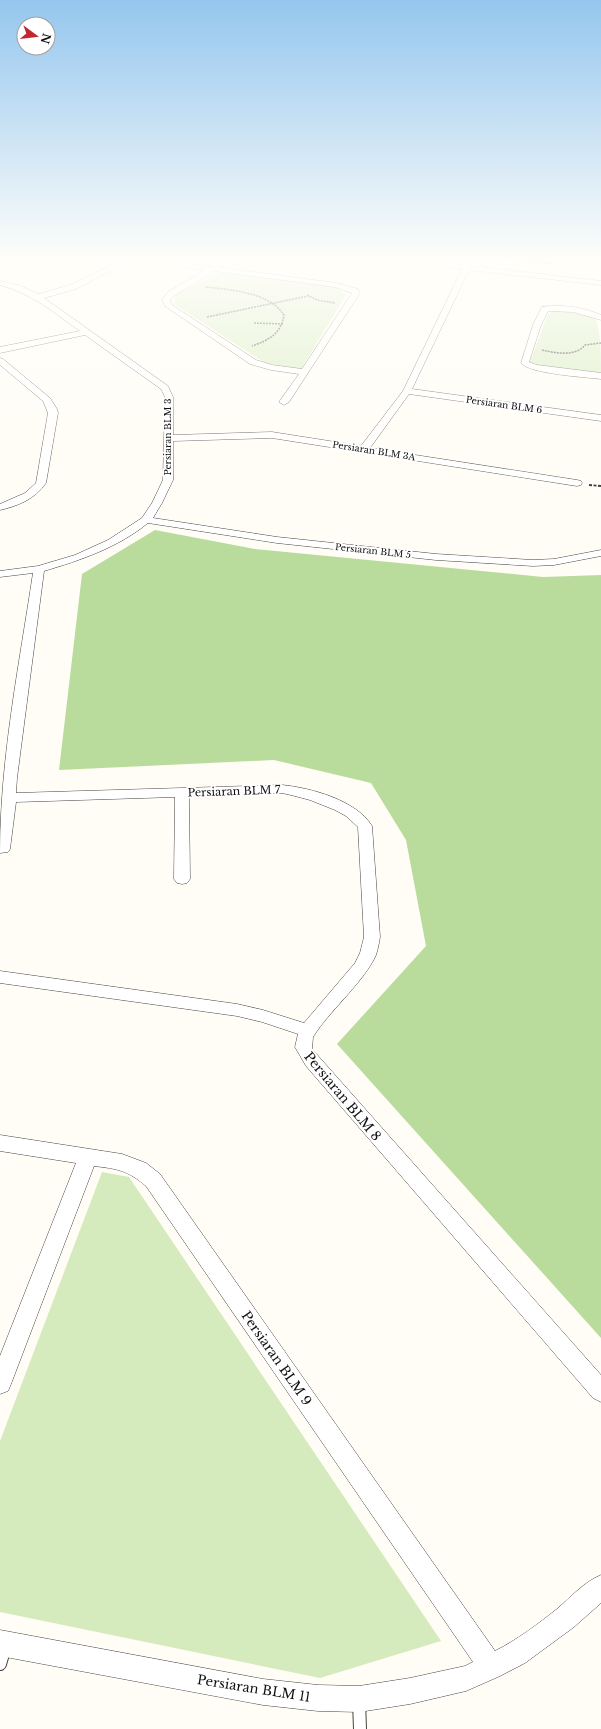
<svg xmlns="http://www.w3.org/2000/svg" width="601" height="1729" font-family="'Libre Baskerville',serif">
<rect width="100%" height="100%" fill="#fffdf5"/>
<g fill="#d5ebbd">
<path d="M219,272L337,287L346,295L301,369L265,363L174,304L175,296L182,291Z"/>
<path d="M556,310C568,312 584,312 595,319C601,326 601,361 601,373L539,366L530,362L548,314Z"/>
<path d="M102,1172L129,1177L441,1641L320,1678L0,1612V1441Z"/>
</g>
<path fill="#b9dc9c" d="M155,530L255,549L543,577L601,575V1338L337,1044L426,946L406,840L371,783L274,760L59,770L82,574Z"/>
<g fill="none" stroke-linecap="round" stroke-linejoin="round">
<defs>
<path id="lane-far1" d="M23,259L56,263L67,259"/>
<g id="lane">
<path d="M0,1664L5,1647"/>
<path d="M359,1701L360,1729"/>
</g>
<g id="street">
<path d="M124,259H133L76,289L44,298L168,386L173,397V435L272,432L361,446L403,391L462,269L393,261L390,259H415L464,265L466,259H473L471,266L601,281V285L469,270L412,389L601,415V421L409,394L370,448L577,480L581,481L582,483L581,485L577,486L272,438L173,441V480L162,503L153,518L277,537L436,554L533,560L554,559L601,550V556L554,565L533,566L436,560L277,543L148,523C117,548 81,560 44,571L17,778L16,793L282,785C311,788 356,800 372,826L380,937C379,943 378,949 376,955C365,980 333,1008 317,1031L313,1037L312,1049L601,1375V1402L593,1398L306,1066L295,1047L298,1034L262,1022L237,1016L0,983V971L237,1004L263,1010L304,1023L355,963L360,953L364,937L358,827L346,816L335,810L310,800L291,795L282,793L189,796L190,879L187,883L182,884L177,883L174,879L175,797L16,802L10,849L8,852L0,853C0,759 19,666 33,573L0,577V571L38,566L75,555L108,540L142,518L152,503L163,480L165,397L161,389L85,335L0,353V347L80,331C53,312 33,294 0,285V281L18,285L39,294L70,285Z"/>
<path d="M135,259H157L336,283L358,289L360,293L289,402L284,405L279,402L299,374L271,370L250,364L165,306L162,300L168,292L205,270L138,261ZM214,271L335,287L352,293L302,369L272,365L256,360L172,305L170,300L174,296Z"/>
<path d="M550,306C567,305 585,308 601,315V320L573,312L548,311L541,325L529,362L537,365L601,373V379C585,377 530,374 521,363L533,325L542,307Z"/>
<path d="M0,358L3,359L50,398L57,409L58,413L46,483C35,499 18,506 0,510V504L25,493L36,483L48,413L43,401L0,365Z"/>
<path d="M0,1135L122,1154L146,1163L160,1174L495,1651C517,1640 538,1624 557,1609C571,1597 584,1582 601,1575V1603L574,1627L525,1663L500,1676L466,1691L410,1704L359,1712L318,1711L263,1705L0,1656V1630L263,1679L318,1685L359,1686L410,1678L465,1666L473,1662L146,1186C127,1170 118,1169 94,1166L11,1384L8,1391L0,1394V1356L76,1163L0,1151Z"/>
</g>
</defs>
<use href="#lane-far1" stroke="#444" stroke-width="5.5"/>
<use href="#lane" stroke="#444" stroke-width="14"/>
<use href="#street" stroke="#444" stroke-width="1"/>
<g stroke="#333" stroke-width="1.5" stroke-dasharray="2 1" stroke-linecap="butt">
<path d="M206,287C231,290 269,292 284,315C281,334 269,340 252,346"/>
<path d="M307,295L317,300L335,303"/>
<path d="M207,317L308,296"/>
<path d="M254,323L283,324"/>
<path d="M542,350C555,353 576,357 585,345L601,343"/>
</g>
<path stroke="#333" stroke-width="2" stroke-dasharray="3 1.5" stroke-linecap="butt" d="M589,485L601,486"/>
<use href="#lane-far1" stroke="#fff" stroke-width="4.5"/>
<use href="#lane" stroke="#fff" stroke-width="12"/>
<use href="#street" fill="#fff" fill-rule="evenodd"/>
</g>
<path fill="#4d4742" d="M507,259H553V265Z"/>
<linearGradient id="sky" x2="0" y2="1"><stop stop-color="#95c6ee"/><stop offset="0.52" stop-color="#fffefa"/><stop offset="1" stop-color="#fffefa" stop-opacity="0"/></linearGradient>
<rect width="601" height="501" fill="url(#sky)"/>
<g text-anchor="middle" stroke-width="4" stroke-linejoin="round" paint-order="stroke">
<g font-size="9" fill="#111" stroke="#fff">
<text transform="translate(504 405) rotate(8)" y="3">Persiaran BLM 6</text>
<text transform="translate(168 437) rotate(-90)" y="3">Persiaran BLM 3</text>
<text transform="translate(374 451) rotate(9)" y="3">Persiaran BLM 3A</text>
<text transform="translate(373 551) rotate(6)" y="3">Persiaran BLM 5</text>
</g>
<g font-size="11" fill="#111" stroke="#fff">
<text transform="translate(234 791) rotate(-2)" y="4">Persiaran BLM 7</text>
</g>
<g font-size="13" fill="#111" stroke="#fff">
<text transform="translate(343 1096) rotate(50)" y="5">Persiaran BLM 8</text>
<text transform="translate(277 1358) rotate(55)" y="5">Persiaran BLM 9</text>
<text transform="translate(254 1688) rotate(9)" y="5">Persiaran BLM 11</text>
</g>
</g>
<g transform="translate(36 36) rotate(105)"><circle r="19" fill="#ffffff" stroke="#a0a0a0"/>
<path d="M0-3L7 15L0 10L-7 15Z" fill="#c4262e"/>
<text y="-6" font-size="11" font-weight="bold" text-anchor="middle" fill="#111111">N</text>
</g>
</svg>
